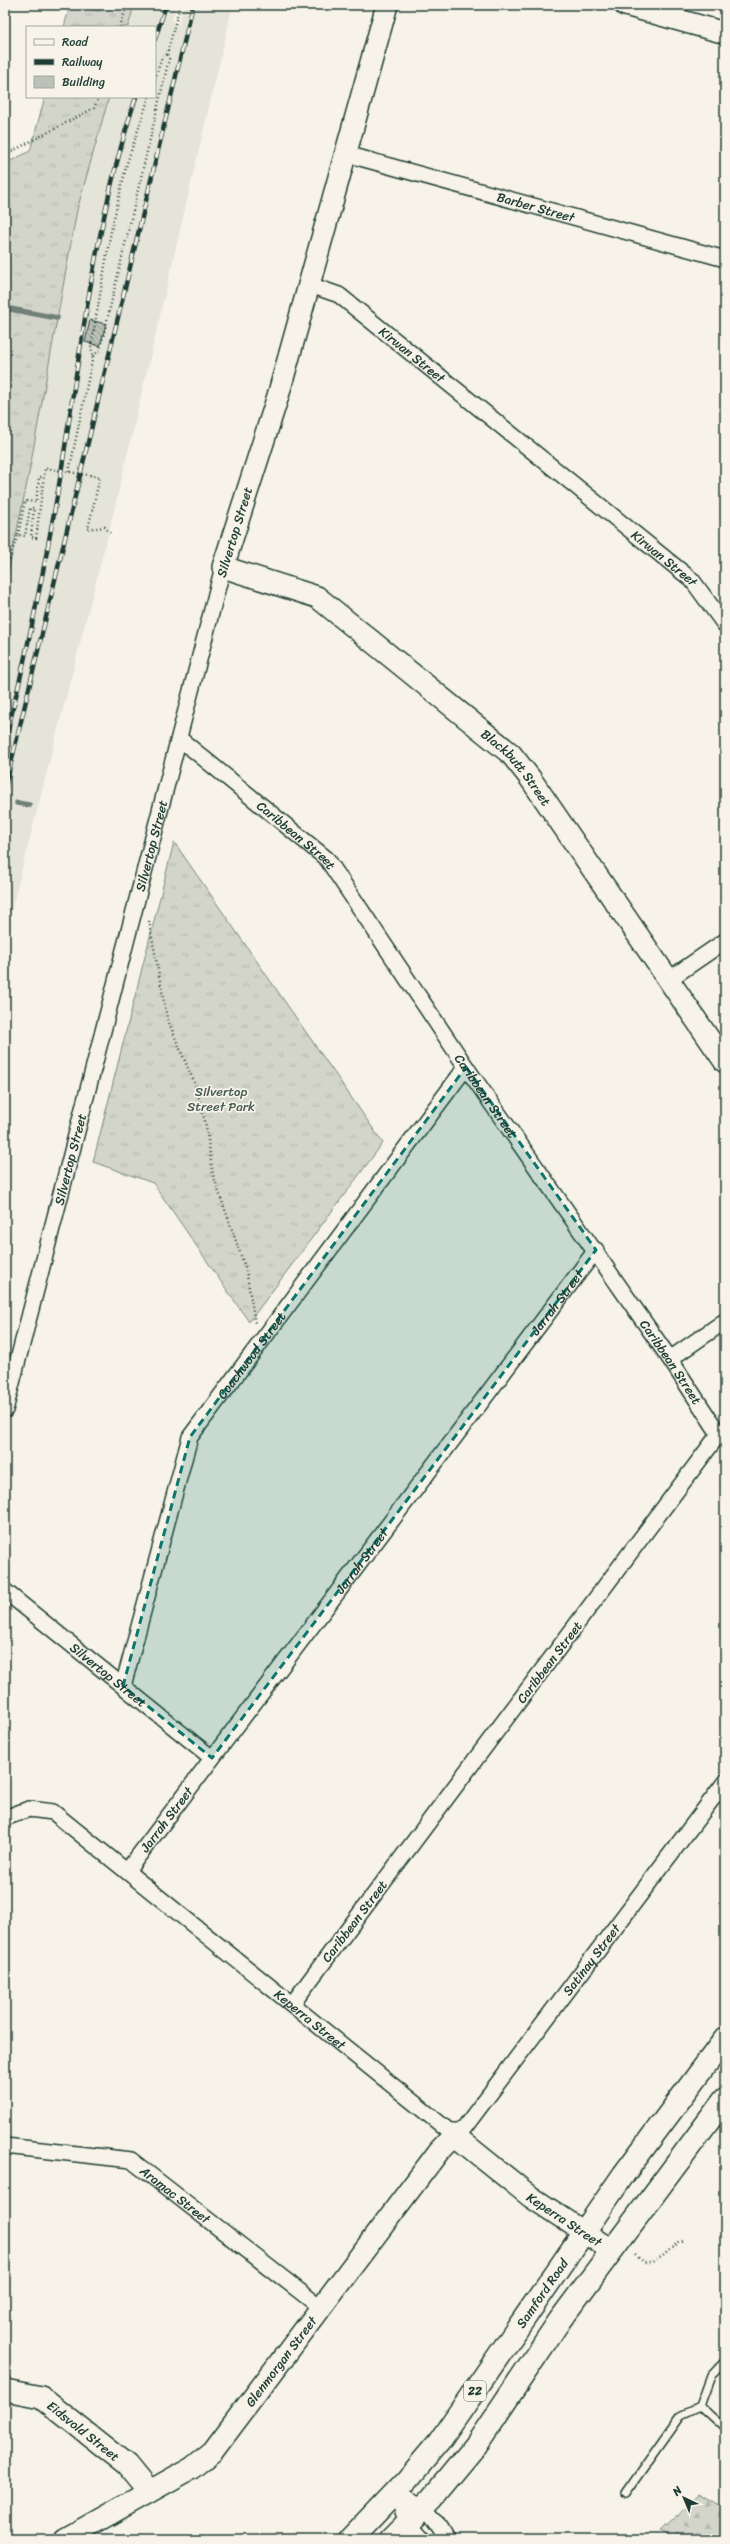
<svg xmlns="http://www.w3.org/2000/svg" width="730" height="2544" font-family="Sriracha,sans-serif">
<defs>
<pattern id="grass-tufts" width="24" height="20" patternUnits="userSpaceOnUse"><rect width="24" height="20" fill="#d3d5ca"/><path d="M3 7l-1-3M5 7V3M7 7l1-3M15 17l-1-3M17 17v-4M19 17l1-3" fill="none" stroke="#b5b8ae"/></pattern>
<pattern id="forest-firs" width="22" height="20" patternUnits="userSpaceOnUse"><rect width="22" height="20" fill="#d3d5ca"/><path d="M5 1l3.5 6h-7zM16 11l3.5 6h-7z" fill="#b5b8ae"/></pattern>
<pattern id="building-back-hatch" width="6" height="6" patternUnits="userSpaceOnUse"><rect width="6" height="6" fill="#bbc1b6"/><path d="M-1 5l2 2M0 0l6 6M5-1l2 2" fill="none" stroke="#979e95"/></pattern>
</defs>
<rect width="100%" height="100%" fill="#f7f3e8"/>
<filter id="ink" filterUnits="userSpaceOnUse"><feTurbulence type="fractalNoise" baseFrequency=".025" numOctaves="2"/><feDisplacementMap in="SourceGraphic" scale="8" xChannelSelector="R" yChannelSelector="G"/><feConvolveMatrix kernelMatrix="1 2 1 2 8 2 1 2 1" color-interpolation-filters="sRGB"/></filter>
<g filter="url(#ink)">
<path fill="#e5e4d9" d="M134,5H176L172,21L178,24L184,5H233L114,511L5,935V588L29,473L77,210L109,97H155V27H128Z"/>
<g fill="url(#grass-tufts)" stroke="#79897f">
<path d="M70,5L100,11L102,5H134L128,27H64Z"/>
<path d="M45,97H109L77,210L29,473L5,588V164L30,151Z"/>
<path d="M174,842L383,1143L249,1322L153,1183L93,1162Z"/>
</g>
<path fill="url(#forest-firs)" stroke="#79897f" d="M699,2495L725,2510V2539H674L660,2531Z"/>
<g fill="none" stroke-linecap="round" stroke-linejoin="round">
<g stroke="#6f8077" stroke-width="5.5">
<path d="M5,308L57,318"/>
<path d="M17,803L29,805"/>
</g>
</g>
<path fill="url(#building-back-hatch)" stroke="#1f3d34" d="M90,320L106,324L100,346L85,342Z"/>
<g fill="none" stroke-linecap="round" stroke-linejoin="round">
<defs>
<g id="lane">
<path d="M725,2361L711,2376L700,2406L725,2429"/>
<path d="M625,2494L681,2415L700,2406"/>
</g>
<g id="street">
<path id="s1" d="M346,154L725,259"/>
<path id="s2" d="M310,285L339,295L692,580L725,625"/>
<path id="s3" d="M180,739L327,859L466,1067L670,1359L719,1434L293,2003"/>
<path d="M668,980L725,941"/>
<path d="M670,1359L725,1321"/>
<path id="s4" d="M5,1410L223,567"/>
<path id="s5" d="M5,1591L212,1758"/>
<path id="s6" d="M123,1686L190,1437L466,1067"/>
<path id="s7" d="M5,1818L29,1809L53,1812L454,2135L464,2128L725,1782"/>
<path id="s8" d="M127,1871L596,1250"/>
<path id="s9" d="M5,2146L131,2160L320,2307"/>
<path d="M396,2492C424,2506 431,2511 446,2539"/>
<path d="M396,2492L407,2523L421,2539"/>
</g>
<g id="secondary">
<path id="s10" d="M387,5L278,396L223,567L317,597L511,754L530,778L725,1062"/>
<path d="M625,5L725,33"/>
<path id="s11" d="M5,2390L41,2397L127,2465L149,2492"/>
<path id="s12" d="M65,2539L192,2468L213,2451L439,2151L454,2135L531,2197L611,2250"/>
</g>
<g id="primary">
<path id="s13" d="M351,2539L407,2480L439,2442L624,2174L725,2039"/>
<path d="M391,2539L432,2498L476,2445L560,2320L725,2099"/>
</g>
</defs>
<use href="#lane" stroke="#1f3d34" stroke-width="10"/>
<use href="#street" stroke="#1f3d34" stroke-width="18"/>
<use href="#secondary" stroke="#1f3d34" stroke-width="24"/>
<use href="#primary" stroke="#1f3d34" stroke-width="25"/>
<g stroke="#1f3d34" stroke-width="2.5" stroke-dasharray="1 3" stroke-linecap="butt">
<path d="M120,27L127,5"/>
<path d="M155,79L162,57L167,54L180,5"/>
<path d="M5,155L94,108L99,97"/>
<path d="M93,356L100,350L169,59L167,54"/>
<path d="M69,472L93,356L91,347L111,231L127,163L149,97"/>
<path d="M18,535L25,501L36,502L39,477H43"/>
<path d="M5,571L18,535L25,536L30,508H34L31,537L36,538L45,468L100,477L88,529L105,527L110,533"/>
<path d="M149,921L167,1018L196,1087L206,1126L213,1175L246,1270L255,1323"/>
<path d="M635,2255L644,2262H652L663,2256L679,2241L683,2242"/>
</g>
<use href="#lane" stroke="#f7f3e8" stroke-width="7"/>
<use href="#street" stroke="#f7f3e8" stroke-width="15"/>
<use href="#secondary" stroke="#f7f3e8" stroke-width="21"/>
<use href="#primary" stroke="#f7f3e8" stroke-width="22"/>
<defs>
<g id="rail">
<path d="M155,39L166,5"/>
<path d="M5,742C27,653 46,563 61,473C81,346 96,219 136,97"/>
<path d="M5,788L193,5"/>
</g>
</defs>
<use href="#rail" stroke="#1f3d34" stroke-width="4.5"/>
<use href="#rail" stroke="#f7f3e8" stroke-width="3" stroke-dasharray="9" stroke-linecap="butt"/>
</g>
</g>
<path fill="#0f766e" fill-opacity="0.2" stroke="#0f766e" stroke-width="3" stroke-dasharray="8 5" stroke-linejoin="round" d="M466,1067L596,1250L212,1758L123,1686L190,1437Z"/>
<g text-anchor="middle" stroke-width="3.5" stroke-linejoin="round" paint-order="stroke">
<rect fill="#f7f3e8" stroke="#60746a" stroke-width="1" x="464" y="2381" width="22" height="20" rx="3"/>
<g font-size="12" font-weight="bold" fill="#1f3d34">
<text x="475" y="2395">22</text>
</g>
<g font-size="13" fill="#1f3d34" stroke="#f7f3e8">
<text dy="5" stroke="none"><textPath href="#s1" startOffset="197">Barber Street</textPath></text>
<text dy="5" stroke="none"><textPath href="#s2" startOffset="125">Kirwan Street</textPath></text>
<text transform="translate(234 532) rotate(-73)" y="5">Silvertop Street</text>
<text dy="5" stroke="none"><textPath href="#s2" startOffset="449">Kirwan Street</textPath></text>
<text dy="5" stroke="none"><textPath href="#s10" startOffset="947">Blackbutt Street</textPath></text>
<text dy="5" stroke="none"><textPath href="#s3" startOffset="151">Caribbean Street</textPath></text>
<text dy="5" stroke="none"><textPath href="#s4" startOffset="583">Silvertop Street</textPath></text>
<text dy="5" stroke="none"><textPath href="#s3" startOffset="475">Caribbean Street</textPath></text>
<text dy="5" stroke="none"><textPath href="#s4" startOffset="259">Silvertop Street</textPath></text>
<text dy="5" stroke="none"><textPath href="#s8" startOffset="713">Jarrah Street</textPath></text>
<text dy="5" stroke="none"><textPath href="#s6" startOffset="360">Coachwood Street</textPath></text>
<text dy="5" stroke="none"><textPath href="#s3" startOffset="799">Caribbean Street</textPath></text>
<text dy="5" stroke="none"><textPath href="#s8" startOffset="389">Jarrah Street</textPath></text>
<text transform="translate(549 1662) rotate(-53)" y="5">Caribbean Street</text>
<text dy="5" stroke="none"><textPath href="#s5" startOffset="133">Silvertop Street</textPath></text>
<text dy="5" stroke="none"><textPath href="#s8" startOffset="65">Jarrah Street</textPath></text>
<text transform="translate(354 1921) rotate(-53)" y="5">Caribbean Street</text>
<text dy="5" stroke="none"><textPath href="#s7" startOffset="788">Satinay Street</textPath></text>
<text dy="5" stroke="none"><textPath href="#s7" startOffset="380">Keperra Street</textPath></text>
<text dy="5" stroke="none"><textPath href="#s9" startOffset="183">Aramac Street</textPath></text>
<text dy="5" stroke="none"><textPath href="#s12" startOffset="709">Keperra Street</textPath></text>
<text dy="5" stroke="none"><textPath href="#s13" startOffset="312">Samford Road</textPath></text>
<text dy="5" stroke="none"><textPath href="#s12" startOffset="285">Glenmorgan Street</textPath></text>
<text dy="5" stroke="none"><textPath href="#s11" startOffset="91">Eidsvold Street</textPath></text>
</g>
<g font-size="13" fill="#435b52" stroke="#f7f3e8">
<text x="221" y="1096">Silvertop<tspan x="221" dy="15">Street Park</tspan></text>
</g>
</g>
<rect width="730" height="2544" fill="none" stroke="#f7f3e8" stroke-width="20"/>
<rect x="10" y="10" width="710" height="2524" fill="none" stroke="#1f3d34" stroke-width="1.5" filter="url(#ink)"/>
<rect x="26" y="26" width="130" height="72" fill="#f7f3e8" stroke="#a1aaa0"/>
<rect x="34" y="39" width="20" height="6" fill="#f7f3e8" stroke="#a1aaa0"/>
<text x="62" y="46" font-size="12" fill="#1f3d34">Road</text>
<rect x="34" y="59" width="20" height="6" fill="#1f3d34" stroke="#a1aaa0"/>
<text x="62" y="66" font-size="12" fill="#1f3d34">Railway</text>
<rect x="34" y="76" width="20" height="12" fill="#bbc1b6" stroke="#a1aaa0"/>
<text x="62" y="86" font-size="12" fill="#1f3d34">Building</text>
<g transform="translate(684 2498) rotate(316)" stroke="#f7f3e8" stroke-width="3" paint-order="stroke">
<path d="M0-3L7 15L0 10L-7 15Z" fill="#1f3d34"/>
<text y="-6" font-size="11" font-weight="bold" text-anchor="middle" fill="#1f3d34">N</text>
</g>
</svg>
